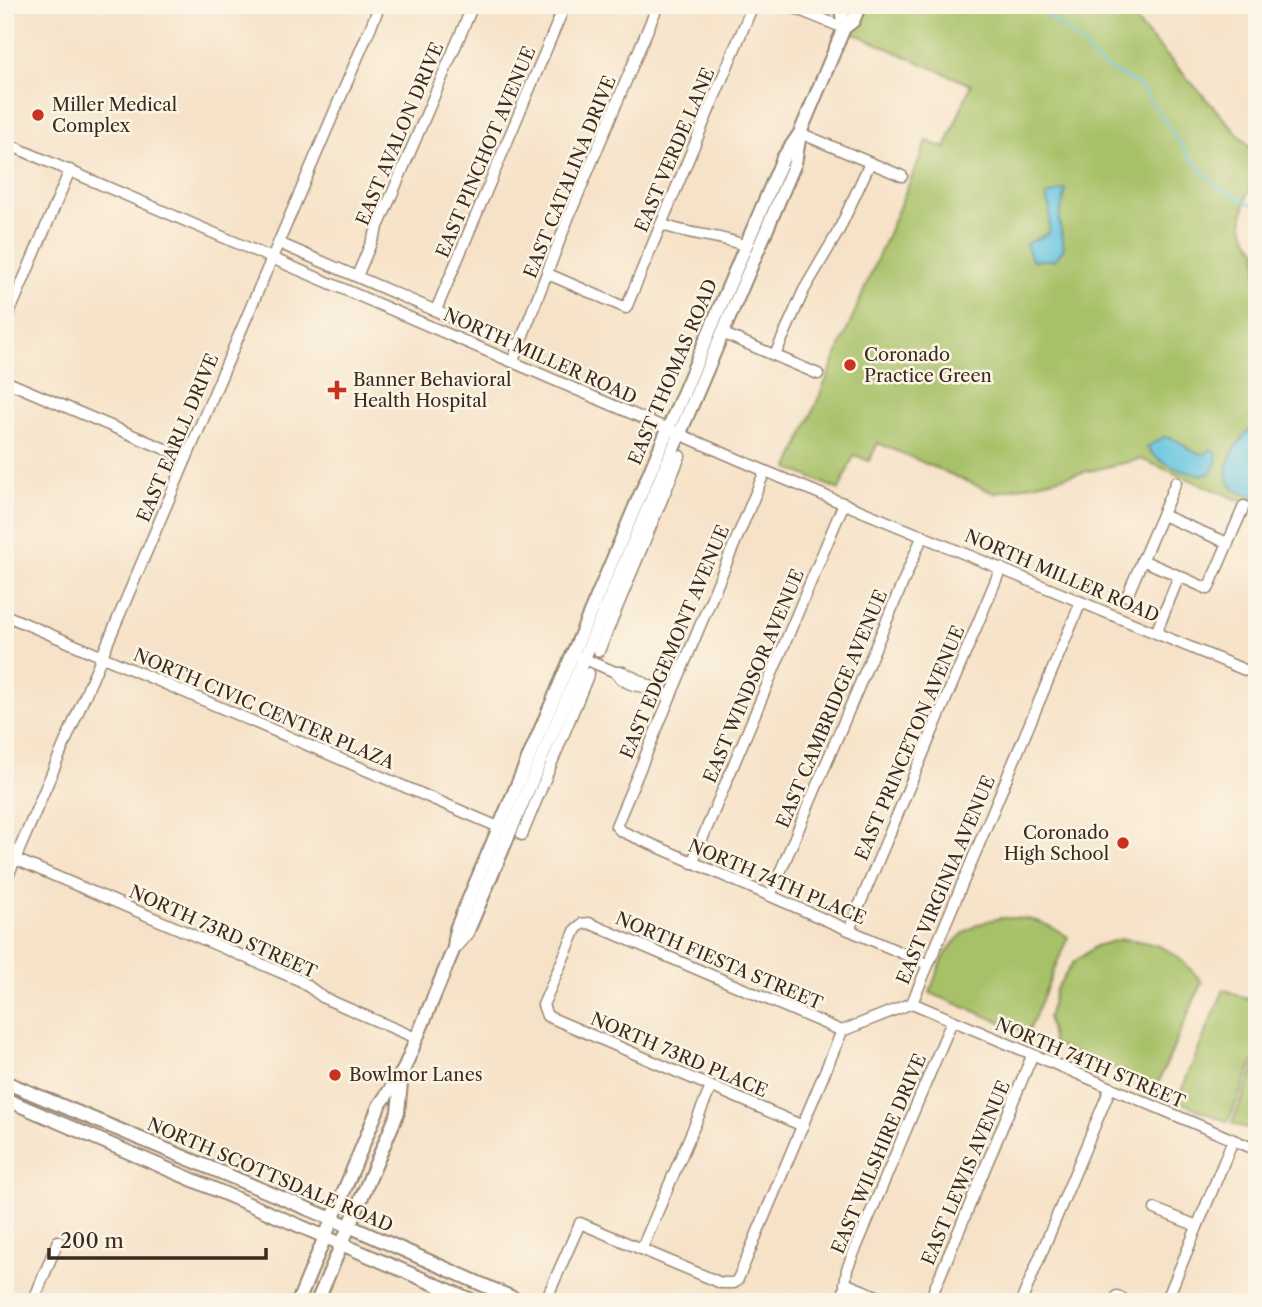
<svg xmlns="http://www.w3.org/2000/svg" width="1262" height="1307" font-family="'Libre Caslon Text',serif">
<rect width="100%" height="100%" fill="#fcf5e5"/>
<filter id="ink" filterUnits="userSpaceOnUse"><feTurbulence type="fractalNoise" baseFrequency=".0143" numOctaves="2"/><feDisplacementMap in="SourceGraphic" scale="14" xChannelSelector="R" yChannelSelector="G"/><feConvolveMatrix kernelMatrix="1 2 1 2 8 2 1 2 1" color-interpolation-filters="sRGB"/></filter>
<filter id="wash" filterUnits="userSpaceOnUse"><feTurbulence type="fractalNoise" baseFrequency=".00686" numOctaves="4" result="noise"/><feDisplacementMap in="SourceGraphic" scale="28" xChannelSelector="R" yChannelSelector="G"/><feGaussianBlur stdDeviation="1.57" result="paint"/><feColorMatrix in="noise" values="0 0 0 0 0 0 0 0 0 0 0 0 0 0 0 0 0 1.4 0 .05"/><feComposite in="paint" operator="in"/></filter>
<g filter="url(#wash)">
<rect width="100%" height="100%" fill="#f6e2c8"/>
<g fill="#a7c167" stroke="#717642" stroke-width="2">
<path d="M865,5H1121L1257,155C1257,187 1225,220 1257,249V508L1141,459L994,493L878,443L869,461L854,455L839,490L789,468L927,141L945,148L971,85L853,33Z"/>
<path d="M1002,918C1030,917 1044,921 1068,937L1028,1033L930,993C942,953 958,924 1002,918Z"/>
<path d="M1122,939C1165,943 1173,950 1202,982L1157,1086L1053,1044L1048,1018L1056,989L1073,963L1096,946Z"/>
<path d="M1224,989L1257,1003V1054L1228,1122L1177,1101Z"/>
<path d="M1257,1063V1134L1232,1123Z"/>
</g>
<g fill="#64c5e3" stroke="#507880" stroke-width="2">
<path d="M1066,189L1059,220L1064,248L1055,260H1032L1026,244L1049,233L1050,210L1046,196Z"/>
<path d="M1257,423V496C1205,491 1232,443 1257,423Z"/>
<path d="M1164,437C1185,439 1187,454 1205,454L1211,449L1216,452C1218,461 1215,467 1209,474C1190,477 1157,463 1147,447Z"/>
</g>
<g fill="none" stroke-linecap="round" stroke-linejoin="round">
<path stroke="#64c5e3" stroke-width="2" d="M1034,5L1078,40L1100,64L1140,86L1189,156L1216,186L1257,207"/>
</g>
</g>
<g filter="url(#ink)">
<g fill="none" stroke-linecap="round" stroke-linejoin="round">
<defs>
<g id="minor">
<path d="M787,5L844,28"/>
<path d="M800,133L902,176"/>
<path d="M5,143L765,471L1257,675"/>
<path d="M661,224C689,236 718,234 746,246"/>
<path d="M279,243L519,347"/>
<path d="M548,274L626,308L753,5"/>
<path d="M357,276L473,5"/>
<path d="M436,310L565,5"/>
<path d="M5,323L70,170"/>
<path d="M722,333L818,374"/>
<path d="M775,355L804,290L838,232L870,163"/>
<path d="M513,361L569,216L658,5"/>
<path d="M5,381L186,458"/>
<path d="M765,471L616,826L621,831L927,964"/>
<path d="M1162,515L1228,543"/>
<path d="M1142,560L1179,576"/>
<path d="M1127,596L1176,482"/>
<path d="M5,615L503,829"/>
<path d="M1156,633L1179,576L1208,589L1244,506"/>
<path d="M599,651L680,456"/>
<path d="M578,656L615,672H623L669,696"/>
<path d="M615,672C623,683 636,687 649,687"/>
<path d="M522,835L589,673"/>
<path d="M15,859L301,981L324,998L416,1038"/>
<path d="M692,863L844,503"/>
<path d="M5,883L380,5"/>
<path d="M770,896L923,535"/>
<path d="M849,930L1001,568"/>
<path d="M912,1003L1257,1150"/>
<path d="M803,1126L547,1016L543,1005L576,929L582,924L589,923L842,1031"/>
<path d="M1155,1209L1197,1226"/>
<path d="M642,1248L711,1087"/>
<path d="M845,1283L891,1302"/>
<path d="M1117,1296L1129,1302"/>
<path d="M33,1302L58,1241"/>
<path d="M545,1302L580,1223L721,1283H734L738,1279L842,1031L912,1003L1081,602"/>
<path d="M843,1302L847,1269L952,1021"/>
<path d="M929,1302L1032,1056"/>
<path d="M1021,1302L1110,1089"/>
<path d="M1166,1302L1233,1140"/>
</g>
<g id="major">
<path d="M844,28L842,15L847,5"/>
<path d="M454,948L467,933L795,163L799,140"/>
<path d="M5,1082L349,1226L522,1302"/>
<path d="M5,1099L476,1302"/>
<path d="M298,1302L379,1106L403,1071L454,948L456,929L783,158L800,133L844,28L853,21L860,5"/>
<path d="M317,1302L398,1112L402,1074"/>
</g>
</defs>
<use href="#minor" stroke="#988673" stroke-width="13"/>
<use href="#major" stroke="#988673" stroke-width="16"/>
<use href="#minor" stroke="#fff" stroke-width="10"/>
<use href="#major" stroke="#fff" stroke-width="12"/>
</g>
</g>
<g fill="#c8321e" stroke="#fcf5e5" stroke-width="2.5">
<circle cx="38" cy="115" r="7"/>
<circle cx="850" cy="365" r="7"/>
<path d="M333.5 379.5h7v7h7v7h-7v7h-7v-7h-7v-7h7z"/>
<circle cx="1123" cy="843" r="7"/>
<circle cx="335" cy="1075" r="7"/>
</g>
<g text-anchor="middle" stroke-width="5" stroke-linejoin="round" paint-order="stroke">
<g font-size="18" fill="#3b2a1e" stroke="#fcf5e5" text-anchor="start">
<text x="52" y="111">Miller Medical<tspan x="52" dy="21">Complex</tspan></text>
<text x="864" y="361">Coronado<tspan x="864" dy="21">Practice Green</tspan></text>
<text x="353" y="386">Banner Behavioral<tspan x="353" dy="21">Health Hospital</tspan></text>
<text x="1109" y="839" text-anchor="end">Coronado<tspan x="1109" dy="21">High School</tspan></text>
<text x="349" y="1081">Bowlmor Lanes</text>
</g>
<g font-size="18" fill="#3b2a1e" stroke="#fcf5e5">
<text transform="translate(400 134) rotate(-67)" y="6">EAST AVALON DRIVE</text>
<text transform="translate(675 150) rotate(-67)" y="6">EAST VERDE LANE</text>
<text transform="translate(486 152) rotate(-67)" y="6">EAST PINCHOT AVENUE</text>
<text transform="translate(570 177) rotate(-68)" y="6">EAST CATALINA DRIVE</text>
<text transform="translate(540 356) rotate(24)" y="6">NORTH MILLER ROAD</text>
<text transform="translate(673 372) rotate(-67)" y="6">EAST THOMAS ROAD</text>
<text transform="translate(178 438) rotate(-67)" y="6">EAST EARLL DRIVE</text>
<text transform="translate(1062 576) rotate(23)" y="6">NORTH MILLER ROAD</text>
<text transform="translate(675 642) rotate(-67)" y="6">EAST EDGEMONT AVENUE</text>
<text transform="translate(754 676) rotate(-67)" y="6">EAST WINDSOR AVENUE</text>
<text transform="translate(264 709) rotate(23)" y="6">NORTH CIVIC CENTER PLAZA</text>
<text transform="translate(832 709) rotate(-67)" y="6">EAST CAMBRIDGE AVENUE</text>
<text transform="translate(910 743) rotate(-67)" y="6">EAST PRINCETON AVENUE</text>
<text transform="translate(946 880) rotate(-67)" y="6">EAST VIRGINIA AVENUE</text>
<text transform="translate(777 882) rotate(23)" y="6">NORTH 74TH PLACE</text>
<text transform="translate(223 932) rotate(24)" y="6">NORTH 73RD STREET</text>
<text transform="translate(719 961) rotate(23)" y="6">NORTH FIESTA STREET</text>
<text transform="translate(679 1055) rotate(23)" y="6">NORTH 73RD PLACE</text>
<text transform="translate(1090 1063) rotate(23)" y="6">NORTH 74TH STREET</text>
<text transform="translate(879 1154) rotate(-67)" y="6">EAST WILSHIRE DRIVE</text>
<text transform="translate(966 1173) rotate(-67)" y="6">EAST LEWIS AVENUE</text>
<text transform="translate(270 1175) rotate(23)" y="6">NORTH SCOTTSDALE ROAD</text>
</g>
</g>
<rect width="1262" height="1307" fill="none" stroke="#fcf5e5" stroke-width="28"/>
<path d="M49 1248v10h217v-10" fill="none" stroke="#3b2a1e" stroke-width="3.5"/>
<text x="60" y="1248" font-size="21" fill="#3b2a1e" stroke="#fcf5e5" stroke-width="5" paint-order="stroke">200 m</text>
</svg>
